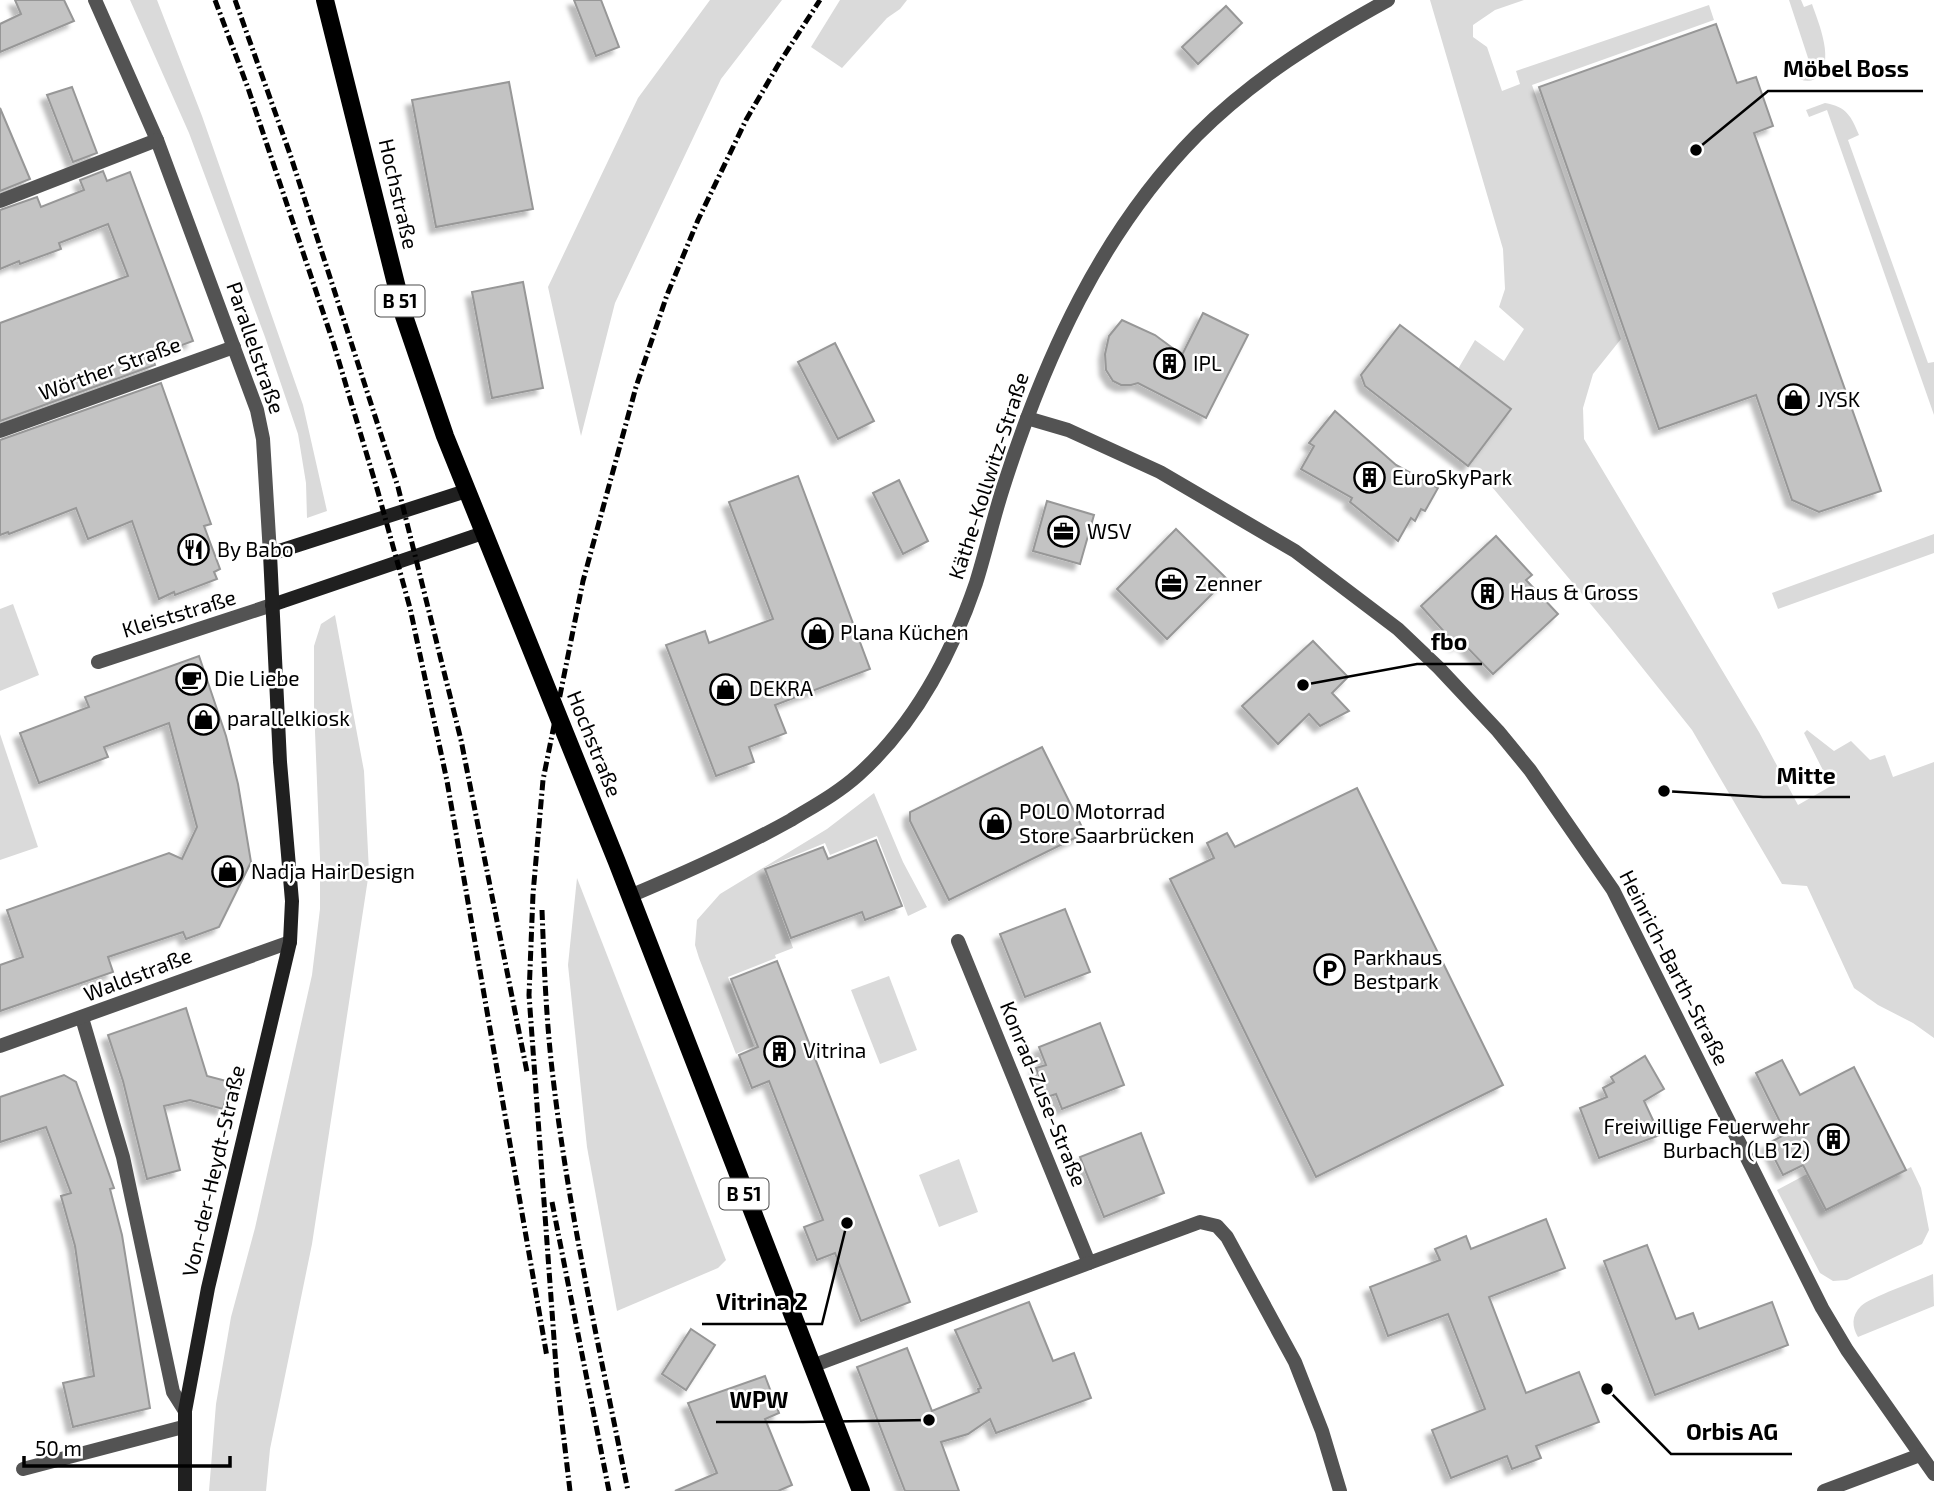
<svg xmlns="http://www.w3.org/2000/svg" width="1934" height="1491" font-family="'Exo 2',sans-serif">
<defs>
<filter id="shadow"><feDropShadow dx="-6" dy="6" stdDeviation="2" flood-color="#0004"/></filter>
</defs>
<rect width="100%" height="100%" fill="#fff"/>
<g fill="#dadada">
<path d="M130,0H157L202,116L303,405L327,511L307,518L306,483L298,434L265,337L189,133Z"/>
<path d="M710,0H782L721,79L615,303L581,436L548,287L638,98Z"/>
<path d="M840,0H907L900,9L887,18L842,68L811,47Z"/>
<path d="M1430,0H1524L1495,10L1473,25V37L1487,47L1502,91L1520,84L1516,71L1709,5L1714,20L1532,85L1621,339L1593,374L1583,408L1584,439L1759,732L1798,805L1831,786L1804,733L1807,730L1834,751L1851,741L1870,760L1885,755L1893,777L1934,762V1038L1913,1023L1878,1005L1854,988L1807,886L1782,884L1692,730L1609,626L1487,481L1468,466L1511,409L1458,369L1475,340L1504,361L1524,329L1499,307L1505,289L1503,249Z"/>
<path d="M1789,0H1801L1804,7L1812,4C1818,22 1837,64 1815,79C1807,83 1800,80 1794,75L1811,67Z"/>
<path d="M1825,103C1847,107 1851,116 1859,135L1848,140L1928,363L1934,362V415L1827,110L1809,117L1806,110Z"/>
<path d="M1934,534V553L1778,609L1772,593Z"/>
<path d="M13,604L39,675L0,691V609Z"/>
<path d="M335,615L364,771L369,872L312,1244L270,1449L266,1491H209L216,1404L231,1317L255,1228L312,975L320,909V858L314,706V646L321,624Z"/>
<path d="M0,734L38,847L0,860Z"/>
<path d="M874,793L903,862L927,907L908,916L877,836L830,855L825,843L764,868L793,948L775,955L776,958L728,977L754,1046L736,1054L699,958L695,945L697,920L720,894L827,829Z"/>
<path d="M577,878L726,1260L718,1268L617,1311L587,1147L568,965Z"/>
<path d="M889,976L917,1050L880,1064L851,990Z"/>
<path d="M959,1159L978,1212L939,1227L919,1175Z"/>
<path d="M1911,1167L1921,1188L1929,1230L1922,1244L1847,1280L1833,1281L1820,1273L1777,1190L1807,1174L1826,1210Z"/>
<path d="M1933,1274L1934,1306L1858,1337C1852,1327 1851,1316 1861,1306C1869,1298 1919,1280 1933,1274Z"/>
</g>
<g fill="#c3c3c3" stroke="#979797" stroke-width="2" filter="url(#shadow)">
<path d="M15,0H64L74,21L0,52V24L21,14Z"/>
<path d="M574,0H601L619,47L596,56Z"/>
<path d="M1226,6L1242,23L1198,64L1182,47Z"/>
<path d="M1716,24L1737,83L1756,77L1773,126L1754,133L1881,491L1819,512L1792,500L1756,395L1659,429L1539,87Z"/>
<path d="M509,82L533,209L436,227L412,100Z"/>
<path d="M72,87L97,153L73,162L47,95Z"/>
<path d="M0,108L30,179L0,191Z"/>
<path d="M103,171L107,181L130,172L193,341L152,356L155,365L0,421V323L128,276L108,224L59,243L61,249L20,264L19,261L0,269V210L37,197L41,207L84,190L80,180Z"/>
<path d="M523,282L543,388L492,398L472,292Z"/>
<path d="M1203,313L1248,335L1206,418L1138,383L1131,385H1121L1113,381L1106,370L1105,354L1109,336L1122,320L1155,335L1182,355Z"/>
<path d="M1400,325L1511,409L1468,466L1365,386L1361,375Z"/>
<path d="M835,343L874,421L838,439L798,362Z"/>
<path d="M161,383L211,524L204,526L220,569L214,572L217,579L175,595L174,592L159,599L132,521L88,539L76,508L9,534L8,532L0,535V440Z"/>
<path d="M1335,411L1396,465L1438,488L1425,511L1421,509L1415,521L1411,518L1398,541L1350,502L1352,498L1301,469L1314,446L1309,443Z"/>
<path d="M798,476L870,669L775,705L786,733L749,747L754,762L716,776L666,645L705,631L709,643L773,619L729,502Z"/>
<path d="M899,480L928,541L903,554L873,493Z"/>
<path d="M1047,501L1094,515L1080,564L1033,551Z"/>
<path d="M1176,529L1227,579L1167,639L1117,589Z"/>
<path d="M1496,536L1532,575L1526,580L1558,614L1493,674L1461,641L1456,645L1421,606Z"/>
<path d="M1313,641L1348,677L1332,693L1349,711L1320,726L1309,714L1278,744L1242,706Z"/>
<path d="M199,656L226,736L238,784L251,862L219,927L186,939L183,932L108,957L113,972L0,1011V965L23,957L7,910L169,853L182,859L197,827L169,723L104,747L108,757L39,783L20,733L89,707L85,697Z"/>
<path d="M1042,747L1085,833L949,900L910,821V812Z"/>
<path d="M1357,788L1503,1085L1316,1177L1170,879L1214,858L1207,843L1227,833L1235,847Z"/>
<path d="M876,840L902,906L865,920L862,912L791,938L765,869L823,847L828,859Z"/>
<path d="M1065,909L1090,972L1025,997L1000,934Z"/>
<path d="M777,961L910,1302L861,1321L835,1253L817,1260L804,1227L823,1220L769,1081L752,1088L739,1055L758,1047L731,979Z"/>
<path d="M186,1008L207,1076L230,1082L223,1109L190,1100L164,1106L180,1170L147,1179L123,1081L108,1035Z"/>
<path d="M1100,1023L1124,1085L1062,1109L1056,1094L1047,1097L1036,1068L1046,1065L1039,1047Z"/>
<path d="M1645,1056L1664,1089L1644,1101L1660,1135L1599,1158L1580,1108L1607,1097L1603,1088L1614,1082L1611,1077Z"/>
<path d="M1782,1060L1800,1095L1854,1067L1906,1170L1826,1210L1803,1165L1783,1175L1767,1144L1786,1134L1756,1073Z"/>
<path d="M64,1075L76,1082L114,1188L110,1189L122,1235L150,1408L73,1427L63,1383L94,1376L75,1246L61,1196L71,1193L46,1127L0,1142V1097Z"/>
<path d="M1141,1133L1164,1193L1104,1217L1080,1157Z"/>
<path d="M1546,1219L1565,1268L1489,1297L1526,1393L1579,1372L1599,1422L1536,1446L1541,1458L1512,1469L1507,1456L1451,1478L1432,1430L1485,1409L1448,1314L1388,1336L1370,1287L1440,1260L1435,1249L1466,1236L1471,1249Z"/>
<path d="M1647,1245L1676,1319L1693,1313L1699,1329L1772,1302L1788,1345L1655,1395L1604,1261Z"/>
<path d="M1029,1302L1053,1361L1074,1353L1091,1398L996,1433L990,1419L968,1434L941,1442L959,1491H905L857,1367L907,1348L932,1411L979,1392L978,1389L981,1388L955,1330Z"/>
<path d="M691,1329L715,1345L686,1390L662,1374Z"/>
<path d="M765,1376L779,1413L765,1419L792,1485L778,1491H675L717,1473L688,1403Z"/>
</g>
<g fill="none" stroke-linecap="round" stroke-linejoin="round">
<g stroke="#535353" stroke-width="14">
<path d="M95,0L157,140L257,410L263,439L270,554"/>
<path d="M0,201L157,140"/>
<path d="M1027,418L1068,430L1160,472L1295,551L1398,629L1439,668L1498,731L1530,770L1613,890L1822,1308L1847,1350L1934,1474"/>
<path d="M0,431L234,347"/>
<path d="M98,662L272,605"/>
<path d="M630,896C685,873 739,849 791,820C814,806 838,793 858,775C914,725 952,653 976,583C986,551 993,519 1003,488C1044,359 1101,232 1197,135C1253,79 1319,38 1388,0"/>
<path d="M958,941L1089,1263L1200,1222L1217,1226L1227,1237L1295,1362L1322,1431L1340,1491"/>
<path d="M82,1018L123,1157L173,1392L185,1411"/>
<path d="M0,1046L290,942"/>
<path d="M812,1366L1089,1263"/>
<path d="M23,1469L183,1427"/>
<path d="M1824,1491L1920,1455"/>
</g>
<g stroke="#202020" stroke-width="14">
<path d="M272,605L483,533"/>
<path d="M185,1491V1411L208,1288L290,942L292,901L280,762L270,554L466,491"/>
</g>
<path stroke="#000" stroke-width="18" d="M325,0L404,316L445,436L617,862L861,1491"/>
<g stroke="#000" stroke-width="5" stroke-dasharray="10 3.5 2 3.5" stroke-linecap="butt">
<path d="M215,0L248,88L334,345L378,492L410,608L447,781L547,1357"/>
<path d="M235,0L290,154L398,487L461,740L527,1072"/>
<path d="M542,910C544,963 546,1016 552,1069C568,1211 600,1351 628,1491"/>
<path d="M552,1202L609,1491"/>
<path d="M570,1491L557,1380L529,995L533,894L543,780L583,581L636,387L667,295L698,220L746,120L778,65L820,0"/>
</g>
</g>
<defs>
<symbol id="building-ring" viewBox="-11 -11 22 22"><circle r="9.5" fill="#fff" stroke="#000" stroke-width="1.5"/><path d="M-4-6H4V6H1V3H-1V6H-4ZM-2.5-4.3h1.7v1.8h-1.7ZM.8-4.3h1.7v1.8H.8ZM-2.5-1h1.7V.8h-1.7ZM.8-1h1.7V.8H.8Z" fill="#000"/></symbol>
<symbol id="shop-ring" viewBox="-11 -11 22 22"><circle r="9.5" fill="#fff" stroke="#000" stroke-width="1.5"/><path d="M-5-2.5h2.3a2.7 3.5 0 0 1 5.4 0H5L5.5 6h-11ZM-1.5-2.5h3a1.5 2.3 0 0 0-3 0Z" fill="#000"/></symbol>
<symbol id="office-ring" viewBox="-11 -11 22 22"><circle r="9.5" fill="#fff" stroke="#000" stroke-width="1.5"/><path d="M-6-3h4V-5.5h4V-3h4V5H-6ZM-1-4.5V-3h2v-1.5ZM-6 0V1H6V0Z" fill="#000"/></symbol>
<symbol id="restaurant-ring" viewBox="-11 -11 22 22"><circle r="9.5" fill="#fff" stroke="#000" stroke-width="1.5"/><path d="M-5-6h1v4h1v-4h1v4h1v-4h1v5L-1.5 .5V6h-2V.5L-5-1ZM5-6V6H3V1.5H1.5Q1.5-4 5-6Z" fill="#000"/></symbol>
<symbol id="cafe-ring" viewBox="-11 -11 22 22"><circle r="9.5" fill="#fff" stroke="#000" stroke-width="1.5"/><path d="M-5.5-4.5H6V0H3Q3 3.5 0 3.5H-2.5Q-5.5 3.5-5.5 0ZM3-3.2v2h1.7v-2ZM-6 4.5H4V6H-6Z" fill="#000"/></symbol>
<symbol id="parking-ring" viewBox="-11 -11 22 22"><circle r="9.5" fill="#fff" stroke="#000" stroke-width="1.5"/><path d="M-3.5-5.5H1a3.5 3.5 0 0 1 0 7H-1V5.5H-3.5ZM-1-3.4V-.6H.8a1.4 1.4 0 0 0 0-2.8Z" fill="#000"/></symbol>
</defs>
<g fill-rule="evenodd">
<use href="#building-ring" x="1152" y="346" width="35" height="35"/>
<use href="#shop-ring" x="1776" y="382" width="35" height="35"/>
<use href="#building-ring" x="1352" y="460" width="35" height="35"/>
<use href="#office-ring" x="1046" y="514" width="35" height="35"/>
<use href="#restaurant-ring" x="176" y="532" width="35" height="35"/>
<use href="#office-ring" x="1154" y="566" width="35" height="35"/>
<use href="#building-ring" x="1470" y="576" width="35" height="35"/>
<use href="#shop-ring" x="800" y="616" width="35" height="35"/>
<use href="#cafe-ring" x="174" y="662" width="35" height="35"/>
<use href="#shop-ring" x="708" y="672" width="35" height="35"/>
<use href="#shop-ring" x="186" y="702" width="35" height="35"/>
<use href="#shop-ring" x="978" y="806" width="35" height="35"/>
<use href="#shop-ring" x="210" y="854" width="35" height="35"/>
<use href="#parking-ring" x="1312" y="952" width="35" height="35"/>
<use href="#building-ring" x="762" y="1034" width="35" height="35"/>
<use href="#building-ring" x="1816" y="1122" width="35" height="35"/>
</g>
<g text-anchor="middle" stroke-width="5" stroke-linejoin="round" paint-order="stroke">
<g fill="#fff" stroke="#4c4c4c" stroke-width="2">
<rect x="375.5" y="285.5" width="49" height="31" rx="5"/>
<rect x="719.5" y="1178.5" width="49" height="31" rx="5"/>
</g>
<g font-size="19" font-weight="bold" fill="#000">
<text x="400" y="308">B 51</text>
<text x="744" y="1201">B 51</text>
</g>
<g font-size="21" fill="#000" stroke="#fff">
<text transform="translate(398 194) rotate(77)" y="7">Hochstraße</text>
<text transform="translate(255 348) rotate(71)" y="7">Parallelstraße</text>
<text transform="translate(110 369) rotate(-20)" y="7">Wörther Straße</text>
<text transform="translate(989 476) rotate(-72)" y="7">Käthe-Kollwitz-Straße</text>
<text transform="translate(179 614) rotate(-17)" y="7">Kleiststraße</text>
<text transform="translate(594 744) rotate(68)" y="7">Hochstraße</text>
<text transform="translate(1674 968) rotate(63)" y="7">Heinrich-Barth-Straße</text>
<text transform="translate(138 975) rotate(-21)" y="7">Waldstraße</text>
<text transform="translate(1043 1094) rotate(68)" y="7">Konrad-Zuse-Straße</text>
<text transform="translate(214 1171) rotate(-77)" y="7">Von-der-Heydt-Straße</text>
</g>
<g font-size="21" fill="#000" stroke="#fff" text-anchor="start">
<text x="1193" y="371">IPL</text>
<text x="1817" y="407">JYSK</text>
<text x="1392" y="485">EuroSkyPark</text>
<text x="1087" y="539">WSV</text>
<text x="217" y="557">By Babo</text>
<text x="1195" y="591">Zenner</text>
<text x="1510" y="600">Haus &amp; Gross</text>
<text x="840" y="640">Plana Küchen</text>
<text x="214" y="686">Die Liebe</text>
<text x="749" y="696">DEKRA</text>
<text x="227" y="726">parallelkiosk</text>
<text x="1019" y="819">POLO Motorrad<tspan x="1019" dy="24">Store Saarbrücken</tspan></text>
<text x="251" y="879">Nadja HairDesign</text>
<text x="1353" y="965">Parkhaus<tspan x="1353" dy="24">Bestpark</tspan></text>
<text x="803" y="1058">Vitrina</text>
<text x="1810" y="1134" text-anchor="end">Freiwillige Feuerwehr<tspan x="1810" dy="24">Burbach (LB 12)</tspan></text>
</g>
</g>
<path fill="none" stroke="#000" stroke-width="2.5" d="M1696 150L1768 91H1923M1303 685L1417 664H1482M1664 791L1763 797H1850M847 1223L822 1324H702M929 1420L803 1422H716M1607 1389L1671 1454H1792"/>
<g fill="#000" stroke="#fff" stroke-width="2.5">
<circle cx="1696" cy="150" r="7"/>
<circle cx="1303" cy="685" r="7"/>
<circle cx="1664" cy="791" r="7"/>
<circle cx="847" cy="1223" r="7"/>
<circle cx="929" cy="1420" r="7"/>
<circle cx="1607" cy="1389" r="7"/>
</g>
<g font-size="23" text-anchor="middle" font-weight="bold" fill="#000" stroke="#fff" stroke-width="5" stroke-linejoin="round" paint-order="stroke">
<text x="1846" y="77">Möbel Boss</text>
<text x="1449" y="650">fbo</text>
<text x="1806" y="784">Mitte</text>
<text x="762" y="1310">Vitrina 2</text>
<text x="759" y="1408">WPW</text>
<text x="1732" y="1440">Orbis AG</text>
</g>
<path d="M24 1456v10h206v-10" fill="none" stroke="#000000" stroke-width="3.5"/>
<text x="35" y="1456" font-size="21" fill="#000000" stroke="#ffffff" stroke-width="5" paint-order="stroke">50 m</text>
</svg>
